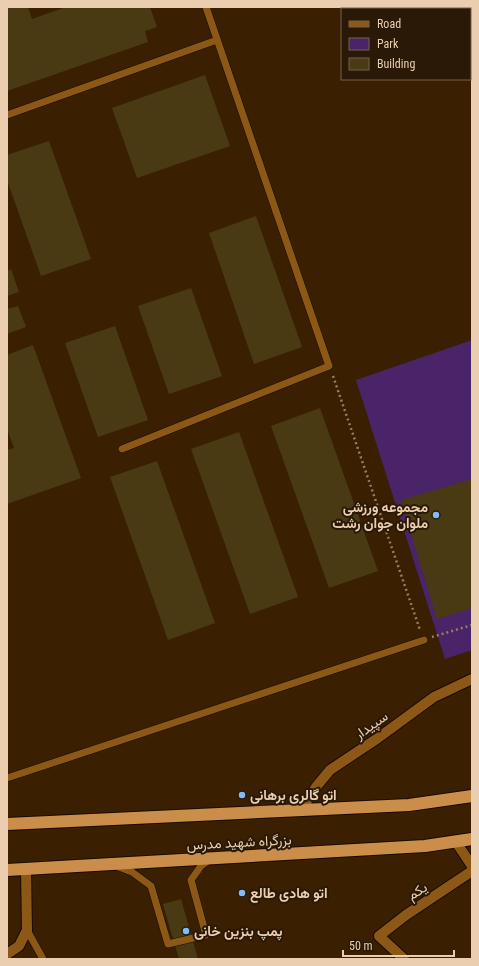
<svg xmlns="http://www.w3.org/2000/svg" width="479" height="966" font-family="'Roboto Condensed',Vazirmatn,sans-serif">
<rect width="100%" height="100%" fill="#3a1f00"/>
<path fill="#4a2468" d="M472,340V650L445,659L356,380Z"/>
<g fill="#493a14">
<path d="M7,7H28L32,19L66,7H150L157,27L145,31L148,42L7,91Z"/>
<path d="M205,75L230,146L137,178L112,108Z"/>
<path d="M49,141L91,259L41,276L7,180V155Z"/>
<path d="M256,216L302,347L254,364L209,233Z"/>
<path d="M11,269L19,292L7,296V271Z"/>
<path d="M191,288L222,376L169,394L138,306Z"/>
<path d="M18,306L26,327L7,334V309Z"/>
<path d="M115,326L148,420L98,437L65,343Z"/>
<path d="M33,345L81,478L7,504V450L14,448L7,429V355Z"/>
<path d="M320,408L378,571L329,588L271,426Z"/>
<path d="M239,432L298,597L250,614L191,449Z"/>
<path d="M157,461L215,623L168,640L110,477Z"/>
<path d="M472,479V608L437,619L401,500Z"/>
<path d="M181,899L198,959H179L163,904Z"/>
</g>
<g fill="none" stroke-linecap="round" stroke-linejoin="round">
<defs>
<g id="lane">
<path d="M7,115L217,40"/>
<path d="M122,449L329,366L206,7"/>
<path d="M7,778L424,640"/>
<path d="M116,866L132,872L151,886L168,944L206,935L191,880L201,866L209,860"/>
<path d="M27,930L43,959"/>
</g>
<g id="street">
<path d="M301,810L316,787L330,770L378,738L434,697L472,679"/>
<path d="M456,842L472,866"/>
<path d="M7,954L19,946L27,930L26,869"/>
<path d="M404,959L379,936L406,915L472,871"/>
</g>
<g id="highway">
<path d="M7,824L409,805L472,796"/>
<path d="M7,870L425,846L472,839"/>
</g>
</defs>
<use href="#lane" stroke="#1b0b00" stroke-width="8"/>
<use href="#street" stroke="#1b0b00" stroke-width="12"/>
<use href="#highway" stroke="#1b0b00" stroke-width="14"/>
<g stroke="#9a7d5f" stroke-width="2.5" stroke-dasharray="2 3" stroke-linecap="butt">
<path d="M333,376L420,630"/>
<path d="M432,637L472,625"/>
</g>
<use href="#lane" stroke="#8c5815" stroke-width="7"/>
<use href="#street" stroke="#8c5815" stroke-width="10"/>
<use href="#highway" stroke="#cb8e4a" stroke-width="12"/>
</g>
<g fill="#7dbef9" stroke="#2a1906" stroke-width="1.5">
<circle cx="436" cy="515" r="4"/>
<circle cx="242" cy="795" r="4"/>
<circle cx="242" cy="893" r="4"/>
<circle cx="186" cy="931" r="4"/>
</g>
<g text-anchor="middle" stroke-width="4" stroke-linejoin="round" paint-order="stroke">
<g font-size="14" font-weight="bold" fill="#ebceb0" stroke="#2a1906" text-anchor="start">
<text x="428" y="512" text-anchor="end">مجموعه ورزشی<tspan x="428" dy="16">ملوان جوان رشت</tspan></text>
<text x="250" y="800">اتو گالری برهانی</text>
<text x="250" y="898">اتو هادی طالع</text>
<text x="194" y="936">پمپ بنزین خانی</text>
</g>
<g font-size="14" fill="#ebceb0" stroke="#2a1906">
<text transform="translate(371 725) rotate(-35)" y="5">سپیدار</text>
<text transform="translate(239 842) rotate(-3)" y="5">بزرگراه شهید مدرس</text>
<text transform="translate(417 891) rotate(-34)" y="5">یکم</text>
</g>
</g>
<rect width="479" height="966" fill="none" stroke="#ebceb0" stroke-width="16"/>
<rect x="341" y="8" width="130" height="72" fill="#2a1906" stroke="#77614a"/>
<rect x="349" y="21" width="20" height="6" fill="#8c5815" stroke="#77614a"/>
<text x="377" y="28" font-size="12" fill="#ebceb0">Road</text>
<rect x="349" y="38" width="20" height="12" fill="#4a2468" stroke="#77614a"/>
<text x="377" y="48" font-size="12" fill="#ebceb0">Park</text>
<rect x="349" y="58" width="20" height="12" fill="#493a14" stroke="#77614a"/>
<text x="377" y="68" font-size="12" fill="#ebceb0">Building</text>
<path d="M343 950v6h111v-6" fill="none" stroke="#ebceb0" stroke-width="2"/>
<text x="349" y="950" font-size="12" fill="#ebceb0" stroke="#2a1906" stroke-width="3" paint-order="stroke">50 m</text>
</svg>
